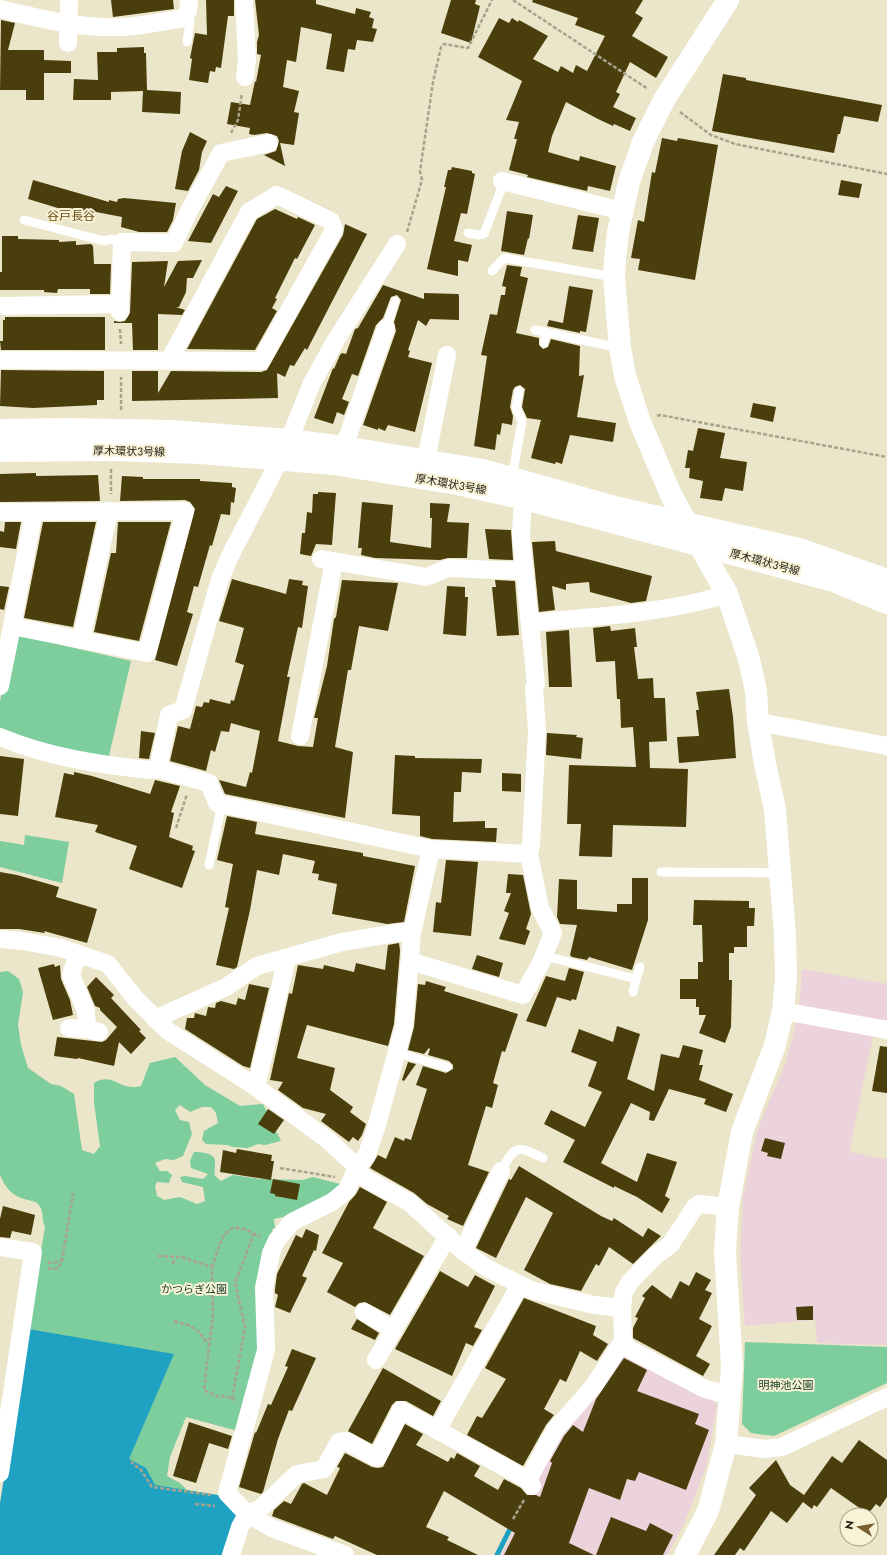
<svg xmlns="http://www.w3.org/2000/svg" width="887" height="1555" font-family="Jost,'Noto Sans JP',sans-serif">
<rect width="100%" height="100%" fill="#ebe5c9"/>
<g fill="#ecd2da">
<path d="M802,969L886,984L887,981V1026L799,1009Z"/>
<path d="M797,1020L874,1032L849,1152L887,1159V1345L817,1343L815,1320L745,1326L740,1258L743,1196L758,1128L785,1064Z"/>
<path d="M621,1350L709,1396L717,1405L706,1467L684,1524L667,1555H501L535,1489L557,1432Z"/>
</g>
<g fill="#7dcd9d">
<path d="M18,635L131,661L108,760L0,733V701L14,640Z"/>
<path d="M25,835L69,842L62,883L0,867V841L24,845Z"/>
<path d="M8,971L19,979L23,992L18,1025L21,1045L28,1068L51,1084L61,1086L74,1094L82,1150L94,1154L100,1146L94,1103V1083C113,1071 120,1092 141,1086L150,1063L175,1057L205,1085L240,1106L263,1104L281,1141L265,1145L258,1144L248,1148L234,1147L227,1145L206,1144L202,1140L204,1131L218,1123L216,1113L211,1107H202L190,1112L180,1105L175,1110L180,1120L189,1122L192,1134L183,1156L174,1160L165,1159L155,1163L160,1171H167L172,1175L169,1183L157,1182L155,1186L157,1196L164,1200L180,1197L197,1204L205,1201L203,1187L182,1182L180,1177L185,1176L203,1179L208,1174L191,1168L190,1161L194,1152C201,1152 216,1153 215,1162C215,1167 214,1171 215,1176L221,1181L233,1175L260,1179L303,1180L313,1177L340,1184L337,1190L291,1215L274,1219L275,1228L271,1230L275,1232L262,1349L238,1431L186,1417L170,1457L167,1476L180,1483L187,1490L149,1503L28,1327L45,1227C41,1219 45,1210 37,1203C34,1201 28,1200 24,1199C11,1195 5,1187 0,1175V972Z"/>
<path d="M745,1342L887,1347V1383L774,1436L751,1433L742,1424Z"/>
</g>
<path fill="#1fa1c2" d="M28,1329L174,1354L129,1459L146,1468L155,1485L224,1496L238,1513L226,1555H0V1503Z"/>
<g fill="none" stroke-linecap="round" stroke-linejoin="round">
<path stroke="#1fa1c2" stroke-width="5" d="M497,1555L512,1525"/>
</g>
<g fill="#4a3f0c">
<path d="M111,0H173L174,9L113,17Z"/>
<path d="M206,0H234V16H228L221,68L216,67L215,72L210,71L208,83L189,80L192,59L190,58L195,33L207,35Z"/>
<path d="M255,0H316V4L355,14L356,8L371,12L369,17L374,19L372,28L377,29L373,42L357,40L355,50L348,49L344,72L326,69L332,34L301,27L296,62L287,60L283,87L299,91L294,112L299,113L294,145L280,143L285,166L264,155L276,151L279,141L277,136L267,133L254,135L249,134L250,128L227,124L231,102L250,105L255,81L256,82L261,55L257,54V42L259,35Z"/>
<path d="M451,0H476L475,4L480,6L471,43L441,33Z"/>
<path d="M533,0H643L635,13L643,18L632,36L668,57L656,78L630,62L616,92L620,94L613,107L636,118L630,131L614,124L613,126L598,119L566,102L552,136L548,152L579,161L580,156L616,166L610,191L588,186L587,191L527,177L528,175L509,170L517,139H514L519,122L506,120L522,81L478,57L499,18L509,23L512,18L518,22L519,20L548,36L533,59L558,72L561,66L573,73L576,65L587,71L605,36L575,25L578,18L532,2Z"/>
<path d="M1,20L15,23L8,50H44V60L71,61V73H44V100H26V90H0Z"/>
<path d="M144,47V53H146L147,90L181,92L180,114L142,112L143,91L111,92V100H73L74,79L98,80L97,52H117V48Z"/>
<path d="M723,74L746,78V80L882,105L878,122L844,116L840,134H838L834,153L712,131Z"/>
<path d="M190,132L207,141L202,152L199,170L188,191L175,189L182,151Z"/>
<path d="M662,138L677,141L678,138L718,145L695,280L638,270L640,259L631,258L638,220L644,222L652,172L655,173Z"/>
<path d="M452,167L472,171V173L475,174L467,214L461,213L454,241L472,245L468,262L458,260V276L427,269L446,187H444L448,170H451Z"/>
<path d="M33,180L109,202V200L117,202L118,199L124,198L176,203L173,220L167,232H139L121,227L122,217L96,212L94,219L28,199Z"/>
<path d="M841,180L862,184L859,198L838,195Z"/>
<path d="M226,186L238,191L211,243L188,241L213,194L219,197Z"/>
<path d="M275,209L297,219L298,217L315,225L297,259L295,258L275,298L277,299L272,308L277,311L255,350L187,349L257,219Z"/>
<path d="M507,211L533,215L529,239L528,238L524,255L501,251Z"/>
<path d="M578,215L599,218L593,252L572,249Z"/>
<path d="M345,224L367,234L307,350L305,348L294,366L290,365L285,377L277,373L278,398L132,401V371H158V393L171,371L261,372L267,370L343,235Z"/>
<path d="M2,236H18V239L59,240V242L76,241V245L91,244L93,246L94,264H111L110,294H90V289H58L57,293L44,292V290H0V272H2Z"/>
<path d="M202,260L193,278H187L186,292L179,307H176L185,310L182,315L158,314V350H133L132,323H114V321L120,322L125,321L130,313L132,262L168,261L164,287L178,261Z"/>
<path d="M507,265L522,267L520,276L528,278L516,333L539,338V345L543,349L548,347L551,339L580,346L579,376L584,375L577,417L616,423L613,442L570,435L562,464L556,462L555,464L531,458L541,420L527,418L522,407L525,389L520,385L515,387L513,390L510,407L513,416L512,425L502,423L500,435L497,434L495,450L474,446L487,356L481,355L490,314L497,315L501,295H505L506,287L502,286Z"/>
<path d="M383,285L424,299V293L458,294L459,295V320L430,319L426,326L418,320L408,350L410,351L408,357L432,363L415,432L388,425L385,431L378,428V430L363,425L396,331L394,322L401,300L397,295L391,297L383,318L376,325L358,376L352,374L342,399L349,402L344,415L337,412L333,424L314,418L333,368L334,369L340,355L342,353L346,354L355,329L358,328Z"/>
<path d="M569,286L593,290L586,332L580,331V333L547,326L549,320L563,323Z"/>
<path d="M5,317H105V350H1L0,341H3V320H5Z"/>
<path d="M1,370L104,371V400H97V405L33,408L0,406Z"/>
<path d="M753,403L776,407L773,422L750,417Z"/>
<path d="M698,428L725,433L720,458L747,462L743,491L725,488L722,501L700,498L703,481L689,478L690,468H685L688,450L693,451Z"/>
<path d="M36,473V476L98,475L100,501L0,502V474Z"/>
<path d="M122,476L143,477V479H200V481L232,483V487L236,488L234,503L231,502L230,515L221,514L212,546L210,545L198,587L194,586L187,612L193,614L177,666L155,660L195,509L190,502L185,500L120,501Z"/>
<path d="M318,492L336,493L332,545L316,544L311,556L300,554L302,533H305L307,512L312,513L313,494H318Z"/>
<path d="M362,502L393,505L390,542L431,548L432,518H430V503L450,504L447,522L469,523L467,558H448L440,560L375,558L361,555L362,548H358Z"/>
<path d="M5,522H21L16,549L0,547V531L4,532Z"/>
<path d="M43,522H96L73,627L24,618Z"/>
<path d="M118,522H171L139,641L94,632L111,553H116Z"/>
<path d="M485,529L511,530L513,560L489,559Z"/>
<path d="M555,541L556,551L652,576L646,601L631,603L590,592L589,582L566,584V590L552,586L555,610L539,612L532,542Z"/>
<path d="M232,579L286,594L289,579L303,581L302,585L308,586L302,628L298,627L287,677H290L278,741L298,746L313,747L318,718H314L327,666L334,619L336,617L342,580L398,583L388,631L359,626L351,670H348L335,747L353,752L345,818L225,794L219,780L246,787L250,772L252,773L260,731L231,723L229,732L221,731L215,752L211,750L206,771L170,761L178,726L190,729L196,706L202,707L204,702L209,703L210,699L230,704L231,700L234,701L244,665L235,662L244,628L219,621Z"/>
<path d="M495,580L515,581L519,635L497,636L492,587H496Z"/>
<path d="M0,586L9,587L4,610L0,609Z"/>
<path d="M447,586L465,587V597H468L466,636L443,634Z"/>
<path d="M610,626L611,631L635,628L637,647H634L638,679L653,678L654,698H665L667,741L649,742L650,768L688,769L686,827L613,825L612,857L579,856L581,824H567L569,765L636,767L633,727L621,728L620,699H617L615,661L596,662L593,628Z"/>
<path d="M569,630L572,687H549L546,632Z"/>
<path d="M729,689L733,717L736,758L679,763L677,737L699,736L696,710H699L696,692Z"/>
<path d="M141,731L155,733L149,759L139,758Z"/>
<path d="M547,733L577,735L576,737L583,738L581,759L546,755Z"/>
<path d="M395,755L415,756V758L482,759L481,773L462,772L461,792H454L453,822L485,821V828H497L496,842L432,839L420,836V816L392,814Z"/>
<path d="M0,756L24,759L18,816L0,814Z"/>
<path d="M74,772L92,776L150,794L155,780L180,786L171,812L174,813L169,837L193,846L192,850L195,851L182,888L129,869L137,846L95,832L98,825L55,817L64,773L74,775Z"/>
<path d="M502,773L521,774V792L502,791Z"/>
<path d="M227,816L257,822L255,834L363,853V856L415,866L404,922L387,924L332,914L337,884L318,880L319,874L312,873L315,861L283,854L279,875L257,870L250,910L237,967L234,969L216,965L229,908L225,907L233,864L217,860Z"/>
<path d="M446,860L478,862L471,936L433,932L436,902L441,903Z"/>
<path d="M0,872L17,875L59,887L56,897L97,909L87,943L44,931L45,933L19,929H0Z"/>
<path d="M508,874L523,875L531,914L526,929L530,931L525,945L499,939L509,913L504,911L511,893H506Z"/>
<path d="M632,878H648V920L632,970L589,957L587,960L572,957L570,955L577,925L560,924L557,917L559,879L577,880V909L617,912V904H632Z"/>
<path d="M694,900L749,901V908H755L754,926H747V947H734V953H729V980H732L731,1027L725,1043L699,1033L706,1015H699V1007H696V999H680V979H698V962H703L702,925H693Z"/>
<path d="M399,943L400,951L394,1024L388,1046L307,1025L297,1058L335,1068L330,1090L353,1107L350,1112L366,1124L362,1135L358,1141L353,1137L349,1142L321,1121L326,1114L303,1108L278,1090L283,1082L270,1080L289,993L292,994L298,965L323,969L324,965L354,972L356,963L385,970L388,945Z"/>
<path d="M477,955L503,963L499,977L472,969Z"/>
<path d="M54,964L55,967L60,965L61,979L70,1000L73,1015L53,1020L38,968Z"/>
<path d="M569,968L584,972L576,1000L572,999L571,1001L557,997L546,1027L526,1021L546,976L565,981Z"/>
<path d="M96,977L114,995L111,998L141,1030L139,1031L146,1038L131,1054L119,1042L114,1066L78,1058L77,1059L54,1056L57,1037L102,1042L106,1040L117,1027L100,1010V1008L95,1006L87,987Z"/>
<path d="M426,981L446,987L444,991L518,1014L505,1052L502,1051L493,1083L498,1085L492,1108L486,1106L468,1165L489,1172L463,1226L447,1219L449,1216L427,1204L414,1193L370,1168L378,1155L386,1159L395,1137L404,1141L405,1138L411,1140L427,1089L416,1085L423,1066L446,1073L453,1069V1065L449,1061L428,1055L430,1049L429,1048L424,1054L408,1050L414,1027L418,984L425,985Z"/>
<path d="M249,984L269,988L250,1068L243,1066L185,1029L187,1018H194L195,1013L206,1016L208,1007L215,1008L216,1003L221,1001L236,1005L238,998L245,1000Z"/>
<path d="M617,1026L640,1034L627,1079L654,1091L661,1054L679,1058L683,1045L703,1050L699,1065H703L699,1080L733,1094L726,1112L704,1104L706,1099L669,1089L654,1121L649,1120L650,1112L631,1103L601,1163L637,1182L647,1153L677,1162L665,1196L670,1199L662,1213L637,1197L614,1186V1188L563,1162L575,1140L544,1124L551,1110L585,1127L602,1092L588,1086L597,1062L571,1052L579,1029L613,1042Z"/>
<path d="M880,1046L887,1047V1093L872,1091Z"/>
<path d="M408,1062L416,1064L404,1081L402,1080Z"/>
<path d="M268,1109L284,1120L274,1134L258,1124Z"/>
<path d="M765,1138L785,1143L781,1159L767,1156L768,1153L761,1151Z"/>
<path d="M237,1149L272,1155L271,1161H274L271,1180L220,1172L223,1150L236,1153Z"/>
<path d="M519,1166L601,1216L612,1221L614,1218L643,1237L648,1228L661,1236L633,1264L609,1247L599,1266L596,1264L581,1291L550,1284L524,1270L553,1213L526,1197L496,1258L476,1248L509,1179L511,1180Z"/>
<path d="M273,1179L300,1184L297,1200L275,1196V1194L270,1193Z"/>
<path d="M360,1187L387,1202L373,1228L424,1256L390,1315L365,1302L359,1303L355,1307L327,1292L343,1263L322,1253L349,1202L356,1194Z"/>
<path d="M3,1206L35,1215L31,1235L12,1231L10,1238L0,1237V1219Z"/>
<path d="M306,1229L319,1235L316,1251L314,1250L302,1276L307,1278L290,1313L275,1307L278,1295L275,1293V1289L277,1274L296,1235L302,1238Z"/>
<path d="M440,1271L468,1287L475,1275L495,1286L474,1327L482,1330L473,1346L466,1343L452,1376L395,1349Z"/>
<path d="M696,1272L711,1280L705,1290L712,1293L699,1319L712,1326L696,1356L710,1364L703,1376L633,1338V1328L638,1318L635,1317L645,1298L642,1296L652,1285L671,1299L680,1281L689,1286Z"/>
<path d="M524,1298L596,1326L593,1335L608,1344L597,1361L580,1351L566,1382L560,1379L544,1409L554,1415L546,1425L523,1466L467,1435L477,1416L482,1418L506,1379L485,1368Z"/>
<path d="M813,1306V1320H797L796,1307Z"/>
<path d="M357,1319L379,1333L375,1340L351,1329Z"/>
<path d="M292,1349L316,1358L292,1411L289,1410L278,1439L263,1492L261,1494L239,1487L255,1432L256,1433L268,1404L271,1405L288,1367L285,1366Z"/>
<path d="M624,1358L647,1370L637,1391L699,1414L695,1424L709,1430L686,1490L639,1472L635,1481L627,1479L620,1500L589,1488L569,1543L594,1555H504L515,1533L444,1491L426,1527L449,1537L447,1540L478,1555H377L335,1536L333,1539L272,1516L274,1510L284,1501L291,1504L302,1484L304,1483L327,1495L340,1468L337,1467L345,1453L372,1467L378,1468L383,1467L405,1424L423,1434L416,1445L448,1462L451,1457L454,1459L457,1453L480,1466L474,1476L498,1490L504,1479L521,1488L527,1495H536L540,1497L552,1463L550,1461L564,1436L573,1425L583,1432L596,1399Z"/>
<path d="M383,1368L441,1401L433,1416L406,1401H396L392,1405L372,1444L348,1431Z"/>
<path d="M189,1422L232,1436L228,1449L209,1443L196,1483L173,1476Z"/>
<path d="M859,1440L887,1460V1497L880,1507L876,1504L868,1514L831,1488L817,1507L814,1505L812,1509L803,1502L787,1523L771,1511L744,1551L740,1548L735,1555H714L756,1495L749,1488L776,1460L790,1485L804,1495L832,1456L842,1463Z"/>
<path d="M611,1517L646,1531L650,1523L673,1535L663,1555H596Z"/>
</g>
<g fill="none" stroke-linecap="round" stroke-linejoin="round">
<g stroke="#a8a38d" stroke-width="2.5" stroke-dasharray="4 2" stroke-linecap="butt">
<path d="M513,0L648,89"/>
<path d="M680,112L711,135L735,144L887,174"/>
<path d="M231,133L238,120L242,93"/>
<path d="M407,232L422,180L420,171L433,82L441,47L444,44L468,48L492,0"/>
<path d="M120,329L121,344"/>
<path d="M121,410V377"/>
<path d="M657,416L660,415L887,457"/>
<path d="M111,469V494"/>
<path d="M176,828L187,794"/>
<path d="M280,1168L335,1177"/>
<path d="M158,1256L181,1257L212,1267L213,1313L204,1390L219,1397L224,1396L235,1400"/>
<path d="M48,1263L57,1262L63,1259"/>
<path d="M173,1264L174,1258"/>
<path d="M212,1267C222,1239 224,1214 260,1237"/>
<path d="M48,1268L57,1269L62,1262L73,1193"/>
<path d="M174,1321C199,1328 194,1328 210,1345"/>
<path d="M232,1399L245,1327L235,1283L254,1233"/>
<path d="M133,1461L132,1463L141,1470L152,1487L211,1495"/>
<path d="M195,1504L215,1506"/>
<path d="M513,1519L524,1500"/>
</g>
<g stroke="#fff" stroke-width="9">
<path d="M186,15L190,22L187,42"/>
<path d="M24,220L104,241L111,239L122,242"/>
<path d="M468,233L478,235L484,234L504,182"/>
<path d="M492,271L504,258L614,277"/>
<path d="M386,328L395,301"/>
<path d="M535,330L620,348"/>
<path d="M544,343L546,332"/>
<path d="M512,478L522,421L516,408L519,391"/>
<path d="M209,865L222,804"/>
<path d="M661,872L779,873"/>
<path d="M545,954L553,958L636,979L640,967"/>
<path d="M633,992L636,979"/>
<path d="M398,1053L447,1067"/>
<path d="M501,1171C515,1145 517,1145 543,1158"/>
</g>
<g stroke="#fff" stroke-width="18">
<path d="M244,0L247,60L245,77"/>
<path d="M0,9C41,19 81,29 124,27C144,26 164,21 184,18L188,11L189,0"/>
<path d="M68,43L69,0"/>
<path d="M502,181L622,211"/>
<path d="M0,306L119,304"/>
<path d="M120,312L122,242L174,243L189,211L221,153L269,143"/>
<path d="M0,360L261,361L334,230L331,221L277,195L249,212L169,361"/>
<path d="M289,440L312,383L336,340L397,244"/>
<path d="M344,447L386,328"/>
<path d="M426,460L447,355"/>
<path d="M0,512L185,511L147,653L12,626L0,686"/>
<path d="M321,559L426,577L448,568L525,571"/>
<path d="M530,623C596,616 664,614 727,594"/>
<path d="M12,626L34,512"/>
<path d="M81,640L109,511"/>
<path d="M758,722L887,746"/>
<path d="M300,736L334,562"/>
<path d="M0,737C48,757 100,765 151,770L158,769L209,783L217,803L431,849"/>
<path d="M158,769L169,715L183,710L220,579L230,556L280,459"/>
<path d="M0,939L22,941L61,948L108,964L135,998L168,1031L256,1087L328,1140L357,1167L360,1174L368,1180L409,1202L463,1251L487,1268L531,1290L594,1305L622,1308L624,1292L630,1282L655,1256L670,1245L695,1207L700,1204L728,1207"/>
<path d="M78,954L71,975L86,1011L87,1029L99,1032"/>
<path d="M410,961L523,995L541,963L553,933L540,908L529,854"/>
<path d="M783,1011L887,1030"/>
<path d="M155,1019L226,987L257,966L342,942L403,932L412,933"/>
<path d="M69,1028L87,1029"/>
<path d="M256,1087L287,958"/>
<path d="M0,1247L33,1252L0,1473"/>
<path d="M463,1251L501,1171"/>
<path d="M520,1285L437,1430L528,1480L532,1486"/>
<path d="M622,1308L623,1341L627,1348L703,1388L730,1396"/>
<path d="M364,1312L394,1330"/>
<path d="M376,1360L448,1236"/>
<path d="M726,1444L765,1449L782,1447L887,1397"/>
<path d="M528,1480L555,1430L593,1387L623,1341"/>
<path d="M231,1555L240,1527L247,1514L260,1509L297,1474L324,1469L339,1442L346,1441L377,1458L401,1410L437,1430"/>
<path d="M345,1555L272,1528L247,1514L227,1493L266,1350L264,1288L271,1253L277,1240L292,1222L332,1202L347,1190L357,1167L366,1157L376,1128L404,1026L412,933L431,849L529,854L531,845L537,731L534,688L536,684L521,536L522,513L525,499"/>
</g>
<g stroke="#fff" stroke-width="22">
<path d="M0,430L69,429L172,431L289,440L344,447L483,470L615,507L799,549L887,580"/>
<path d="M0,451L114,450L200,453L333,464L457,484L525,499L834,581L887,603"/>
<path d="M685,1555L708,1511L726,1444L732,1367L725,1251L728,1207L742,1132L775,1045L783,1011L786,978L785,935L775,809L765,764L758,722L756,691L749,659L727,594L671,495L640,422L625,376L620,348L614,277L615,260L618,232L629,182L643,142L664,100L728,0"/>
</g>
</g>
<g text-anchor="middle" stroke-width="4" stroke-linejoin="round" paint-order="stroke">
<g font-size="11" fill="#252218" stroke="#f8f2d6">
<text transform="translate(129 451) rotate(1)" y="4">厚木環状3号線</text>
<text transform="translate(451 484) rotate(10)" y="4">厚木環状3号線</text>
<text transform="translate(765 562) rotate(15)" y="4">厚木環状3号線</text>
</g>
<g font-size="11" fill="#143a25" stroke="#f8f2d6">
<text x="194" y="1293">かつらぎ公園</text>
<text x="786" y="1389">明神池公園</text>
</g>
<g font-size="12" fill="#694f16" stroke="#f8f2d6">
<text x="71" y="220">谷戸長谷</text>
</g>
</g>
<g transform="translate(859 1527) rotate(282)"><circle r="19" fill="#f8f2d6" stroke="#a49f8a"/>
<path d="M0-3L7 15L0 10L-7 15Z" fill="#785f30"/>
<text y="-6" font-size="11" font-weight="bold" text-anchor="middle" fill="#252218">N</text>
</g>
</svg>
